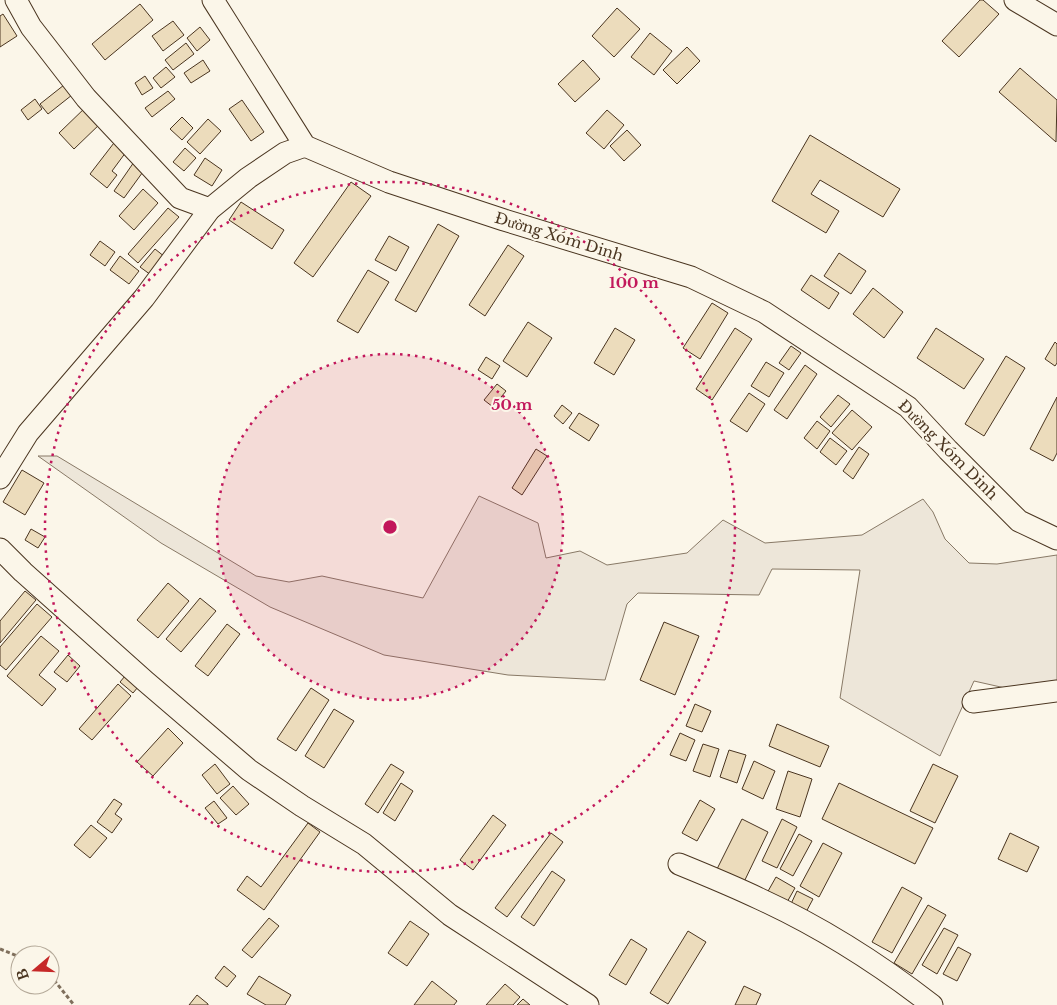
<svg xmlns="http://www.w3.org/2000/svg" width="1057" height="1005" font-family="'Libre Baskerville',serif">
<rect width="100%" height="100%" fill="#fbf6e9"/>
<path fill="#ede6d9" stroke="#887966" d="M38,456H57L256,576L289,582L322,576L423,598L479,496L538,523L546,558L580,551L607,565L687,553L723,520L765,543L862,535L923,499L933,512L945,539L969,563L997,564L1057,555V698L1054,699L974,681L940,756L840,698L860,570L772,569L759,595L638,593L627,604L605,680L508,675L384,655L270,607L161,543Z"/>
<g fill="#ecdcbc" stroke="#4a3520">
<path d="M980,0H983L999,14L959,57L942,41Z"/>
<path d="M140,4L153,20L105,60L92,44Z"/>
<path d="M617,8L640,29L614,57L592,36Z"/>
<path d="M3,14L17,36L0,47V16Z"/>
<path d="M173,21L184,35L163,51L152,36Z"/>
<path d="M200,27L210,40L197,51L187,38Z"/>
<path d="M650,33L672,51L654,75L631,57Z"/>
<path d="M186,43L194,54L173,70L165,60Z"/>
<path d="M687,47L700,61L677,84L663,70Z"/>
<path d="M203,60L210,71L191,83L184,73Z"/>
<path d="M583,60L600,79L575,102L558,84Z"/>
<path d="M166,67L175,77L161,88L153,78Z"/>
<path d="M1020,68L1057,100L1056,142L999,92Z"/>
<path d="M145,76L153,88L142,95L135,83Z"/>
<path d="M64,85L72,95L48,114L40,104Z"/>
<path d="M168,91L175,99L152,117L145,108Z"/>
<path d="M35,99L42,109L28,120L21,110Z"/>
<path d="M242,100L264,132L251,141L229,109Z"/>
<path d="M88,105L103,121L74,149L59,133Z"/>
<path d="M607,110L624,125L604,149L586,133Z"/>
<path d="M182,117L193,128L182,140L170,129Z"/>
<path d="M208,119L221,131L200,154L187,142Z"/>
<path d="M627,130L641,145L624,161L610,146Z"/>
<path d="M810,135L900,189L883,217L820,180L811,194L839,211L826,233L772,201Z"/>
<path d="M117,139L129,148L112,171L117,175L107,188L90,174Z"/>
<path d="M185,148L196,158L184,171L173,162Z"/>
<path d="M205,158L222,170L212,186L194,175Z"/>
<path d="M134,162L145,169L124,198L114,191Z"/>
<path d="M351,182L371,196L313,277L294,263Z"/>
<path d="M143,189L158,203L134,230L119,216Z"/>
<path d="M241,202L284,230L272,249L229,220Z"/>
<path d="M168,208L179,217L138,263L128,254Z"/>
<path d="M438,224L459,236L416,312L395,300Z"/>
<path d="M389,236L409,247L396,271L375,260Z"/>
<path d="M100,241L115,252L105,266L90,255Z"/>
<path d="M508,245L524,256L485,316L469,305Z"/>
<path d="M155,249L165,257L151,275L140,267Z"/>
<path d="M839,253L866,271L851,294L824,276Z"/>
<path d="M120,256L139,271L129,284L110,270Z"/>
<path d="M368,270L389,282L358,333L337,321Z"/>
<path d="M811,275L839,293L829,309L801,290Z"/>
<path d="M873,288L903,312L884,338L853,314Z"/>
<path d="M712,303L728,313L700,359L683,348Z"/>
<path d="M528,322L552,338L527,377L503,361Z"/>
<path d="M615,328L635,340L614,375L594,363Z"/>
<path d="M735,328L752,339L712,400L696,389Z"/>
<path d="M936,328L984,359L964,389L917,358Z"/>
<path d="M1055,342L1057,344V363L1055,366L1045,359Z"/>
<path d="M791,346L801,353L789,370L779,363Z"/>
<path d="M1006,356L1025,368L984,436L965,424Z"/>
<path d="M486,357L500,366L492,379L478,370Z"/>
<path d="M766,362L784,373L769,397L751,386Z"/>
<path d="M805,365L817,374L787,419L774,410Z"/>
<path d="M497,384L506,391L493,407L484,400Z"/>
<path d="M749,393L765,404L747,432L730,421Z"/>
<path d="M838,395L850,404L831,427L820,417Z"/>
<path d="M1057,397V453L1053,461L1030,449Z"/>
<path d="M562,405L572,413L563,424L554,416Z"/>
<path d="M852,410L872,427L852,450L832,433Z"/>
<path d="M579,413L599,425L589,441L569,428Z"/>
<path d="M817,421L830,431L817,449L804,438Z"/>
<path d="M830,438L847,451L836,465L820,452Z"/>
<path d="M859,447L869,454L853,479L843,471Z"/>
<path d="M536,449L547,456L522,495L512,488Z"/>
<path d="M22,470L44,483L25,515L3,502Z"/>
<path d="M31,529L45,537L38,548L25,540Z"/>
<path d="M168,583L189,601L158,638L137,620Z"/>
<path d="M25,591L36,600L0,643V621Z"/>
<path d="M200,598L216,611L181,652L166,639Z"/>
<path d="M37,604L52,617L6,670L0,665V647Z"/>
<path d="M664,622L699,636L675,695L640,680Z"/>
<path d="M227,624L240,634L208,676L195,666Z"/>
<path d="M41,636L59,651L39,675L56,689L42,706L7,676Z"/>
<path d="M68,655L80,666L67,682L54,672Z"/>
<path d="M130,670L143,681L133,693L120,682Z"/>
<path d="M118,684L131,696L92,740L79,729Z"/>
<path d="M311,688L329,700L296,751L277,739Z"/>
<path d="M695,704L711,711L702,732L686,726Z"/>
<path d="M334,709L354,721L324,768L305,756Z"/>
<path d="M777,724L829,746L820,767L769,746Z"/>
<path d="M168,728L183,743L153,776L137,762Z"/>
<path d="M680,733L695,740L686,761L670,755Z"/>
<path d="M703,744L719,749L710,777L693,771Z"/>
<path d="M729,750L746,755L737,783L720,777Z"/>
<path d="M754,761L775,771L763,799L742,789Z"/>
<path d="M215,764L230,784L217,794L202,775Z"/>
<path d="M391,764L404,772L378,813L365,804Z"/>
<path d="M933,764L958,776L935,823L910,811Z"/>
<path d="M788,771L812,779L800,817L776,809Z"/>
<path d="M401,783L413,791L395,821L383,813Z"/>
<path d="M839,783L933,828L915,864L822,819Z"/>
<path d="M233,786L249,804L236,815L220,798Z"/>
<path d="M114,799L122,804L115,814L122,819L112,833L97,822Z"/>
<path d="M700,800L715,809L697,841L682,833Z"/>
<path d="M214,801L227,818L218,824L205,808Z"/>
<path d="M493,815L506,825L473,870L460,860Z"/>
<path d="M742,819L768,832L743,884L716,871Z"/>
<path d="M782,819L797,827L777,868L762,861Z"/>
<path d="M308,823L320,832L264,910L237,890L247,876L261,887Z"/>
<path d="M91,825L107,838L90,858L74,845Z"/>
<path d="M551,833L563,842L507,917L495,908Z"/>
<path d="M1010,833L1039,847L1027,872L998,859Z"/>
<path d="M799,834L812,841L793,876L780,869Z"/>
<path d="M823,843L842,853L819,897L800,886Z"/>
<path d="M552,871L565,880L534,926L521,917Z"/>
<path d="M776,877L795,888L786,904L767,893Z"/>
<path d="M902,887L922,898L892,953L872,942Z"/>
<path d="M797,891L813,899L805,914L790,906Z"/>
<path d="M928,905L946,915L912,974L894,963Z"/>
<path d="M269,918L279,926L252,958L242,950Z"/>
<path d="M410,921L429,934L407,966L388,953Z"/>
<path d="M944,928L958,935L937,974L922,965Z"/>
<path d="M688,931L706,942L668,1004L650,993Z"/>
<path d="M631,939L647,949L626,985L609,975Z"/>
<path d="M958,947L971,954L957,981L943,974Z"/>
<path d="M224,966L236,976L227,987L215,978Z"/>
<path d="M259,976L291,995L285,1005H266L247,994Z"/>
<path d="M432,981L457,1001L454,1005H414Z"/>
<path d="M505,984L520,997L513,1005H486Z"/>
<path d="M744,986L761,994L756,1005H735Z"/>
<path d="M197,995L208,1004V1005H189Z"/>
<path d="M523,999L530,1005H517Z"/>
</g>
<g fill="none" stroke-linecap="round" stroke-linejoin="round">
<defs>
<g id="minor">
<path d="M16,0L31,27L86,98L180,198L210,209"/>
<path d="M213,0L305,146L389,182L504,220L691,277L764,312L908,407L948,450L1019,521L1057,539"/>
<path d="M1015,0L1057,25"/>
<path d="M0,478L28,433L144,298L210,209L248,178L285,153L305,146"/>
<path d="M0,549L23,572L145,681L249,770L302,806L364,844L450,915L588,1005"/>
<path d="M973,702L1057,691"/>
<path d="M679,864C706,875 733,886 760,899C821,927 879,964 932,1005"/>
</g>
</defs>
<use href="#minor" stroke="#4a3520" stroke-width="23"/>
<g stroke="#7f6f5c" stroke-width="3" stroke-dasharray="4 2.5" stroke-linecap="butt">
<path d="M0,949L20,957"/>
<path d="M50,975L74,1005"/>
</g>
<use href="#minor" stroke="#fbf6e9" stroke-width="21"/>
</g>
<circle cx="390" cy="527" r="173" fill="#c2185b" fill-opacity=".12"/>
<g fill="none" stroke="#c2185b" stroke-width="2.5" stroke-dasharray="2.5 5">
<circle cx="390" cy="527" r="173"/>
<circle cx="390" cy="527" r="345"/>
</g>
<g text-anchor="middle" stroke-width="4" stroke-linejoin="round" paint-order="stroke">
<g font-size="15" fill="#4a3520" stroke="#fbf6e9">
<text transform="translate(559 237) rotate(17)" y="5">Đường Xóm Dinh</text>
<text transform="translate(948 450) rotate(45)" y="5">Đường Xóm Dinh</text>
</g>
</g>
<circle cx="390" cy="527" r="8" fill="#c2185b" stroke="#fbf6e9" stroke-width="2.5"/>
<g font-size="15" text-anchor="middle" font-weight="bold" fill="#c2185b" stroke="#fbf6e9" stroke-width="4" stroke-linejoin="round" paint-order="stroke">
<text x="634" y="288">100 m</text>
<text x="512" y="410">50 m</text>
</g>
<g transform="translate(35 970) rotate(251)"><circle r="24" fill="#fbf6e9" stroke="#b4a999"/>
<path d="M0-4L9 19L0 12L-9 19Z" fill="#c62828"/>
<text y="-8" font-size="14" font-weight="bold" text-anchor="middle" fill="#4a3520">B</text>
</g>
</svg>
